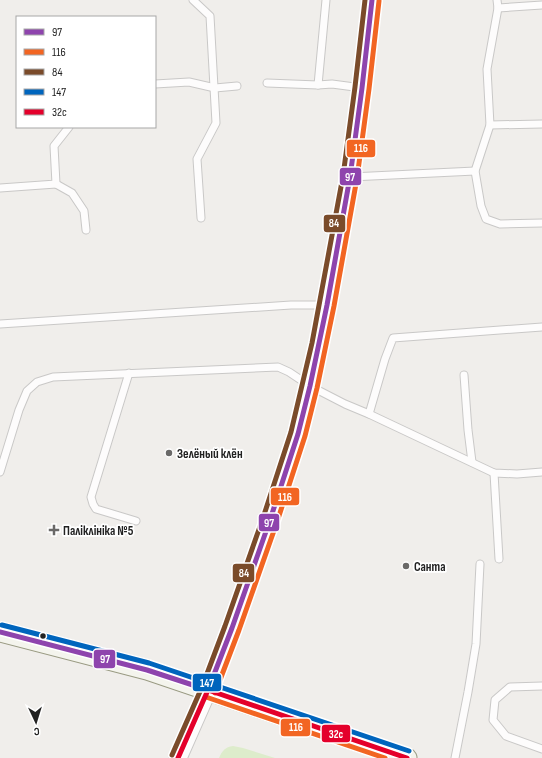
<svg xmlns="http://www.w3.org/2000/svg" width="542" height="758" font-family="'Sofia Sans Condensed',sans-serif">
<rect width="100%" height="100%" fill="#f0eeeb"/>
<path fill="#ddeccb" d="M233,746L243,748L275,758H219C222,751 225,747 233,746Z"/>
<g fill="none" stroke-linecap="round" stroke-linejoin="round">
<defs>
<g id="service">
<path d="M193,0L210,16L216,123L197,159L201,218"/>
<path d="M497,0L498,8L487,69L490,125L475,171L481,206L486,219L500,224L542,223"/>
<path d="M498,8L542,5"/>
<path d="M267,83L318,85L332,84L362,88"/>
<path d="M155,84L189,82L215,88L237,86"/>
<path d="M318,85L326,0"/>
<path d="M490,125L542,124"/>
<path d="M351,177L475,171"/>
<path d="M56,184L72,193L84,211L86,230"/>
<path d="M0,188L56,184L54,146L69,127"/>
<path d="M0,324L291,305H327"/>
<path d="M129,373L91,497L93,504L96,509L136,521"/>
<path d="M464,375L468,430L472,462"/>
<path d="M369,414L385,359L393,338L542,327"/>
<path d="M0,472L19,410L27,391L37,382L53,377L278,367L289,372L310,386L345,404L369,414L494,473L517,474L542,472"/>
<path d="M494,473L499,559"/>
<path d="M542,686L510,687L495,700L493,720L506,736L542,749"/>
<path d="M455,758L468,692L476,644L480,564"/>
</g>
<path id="tertiary" d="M178,758L208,690L232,628L270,520L298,434L319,344L350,177L362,88L372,0"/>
<path id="secondary" d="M0,632L147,670L407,758"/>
</defs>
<use href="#service" stroke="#c9c8c7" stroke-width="9"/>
<use href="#tertiary" stroke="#c9c8c7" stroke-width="19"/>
<use href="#secondary" stroke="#999a82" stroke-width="21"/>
<use href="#service" stroke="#fdfcfc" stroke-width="7"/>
<use href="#tertiary" stroke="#fdfcfc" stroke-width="17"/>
<use href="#secondary" stroke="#f4f4ed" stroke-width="19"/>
<defs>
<g id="bus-1">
<path d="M0,632L147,670L208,690"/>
<path d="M208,690L232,628L270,520L298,434L310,386L327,305L350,177L362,88L372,0"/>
</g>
<g id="bus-2">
<path d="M215,693L239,630L277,522L305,436L317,388L334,306L357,178L369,89L379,1"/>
<path d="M206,697L385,758"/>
</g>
<path id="bus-3" d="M172,755L202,687L225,626L263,518L291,432L312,343L343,176L355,87L365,0"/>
<path id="bus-4" d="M2,625L149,663L409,751"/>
<g id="bus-5">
<path d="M208,690L407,758"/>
<path d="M178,758L208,690"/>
</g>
</defs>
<use href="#bus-1" stroke="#fff" stroke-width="8"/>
<use href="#bus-2" stroke="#fff" stroke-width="8"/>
<use href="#bus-3" stroke="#fff" stroke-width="8"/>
<use href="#bus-4" stroke="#fff" stroke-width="8"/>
<use href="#bus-5" stroke="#fff" stroke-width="8"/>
<use href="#bus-1" stroke="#8e44ad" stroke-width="5"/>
<use href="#bus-2" stroke="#f26522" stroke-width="5"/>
<use href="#bus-3" stroke="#7a4b2a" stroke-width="5"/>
<use href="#bus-4" stroke="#0065bd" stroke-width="5"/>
<use href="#bus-5" stroke="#e4002b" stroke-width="5"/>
</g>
<g fill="#6a6968" stroke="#fff" stroke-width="1.5">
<circle cx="169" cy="453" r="4"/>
<path d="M52 524h4v4h4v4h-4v4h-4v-4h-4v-4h4z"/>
<circle cx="406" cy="566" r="4"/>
</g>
<circle fill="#222" stroke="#fff" stroke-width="1.5" cx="43" cy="636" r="3.5"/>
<g text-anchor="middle" stroke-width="3.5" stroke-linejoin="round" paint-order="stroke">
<g font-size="13" font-weight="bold" fill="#222" stroke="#fff" text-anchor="start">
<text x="177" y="458">Зелёный клён</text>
<text x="63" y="535">Паліклініка №5</text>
<text x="414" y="571">Санта</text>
</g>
</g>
<g stroke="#fff" stroke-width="1.5">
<rect x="346" y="139" width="30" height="19" rx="4" fill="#f26522"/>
<rect x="339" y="167" width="23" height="19" rx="4" fill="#8e44ad"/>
<rect x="323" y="214" width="23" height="19" rx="4" fill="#7a4b2a"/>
<rect x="270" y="487" width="30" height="19" rx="4" fill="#f26522"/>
<rect x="258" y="513" width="22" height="19" rx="4" fill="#8e44ad"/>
<rect x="232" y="563" width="23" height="20" rx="4" fill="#7a4b2a"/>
<rect x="93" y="649" width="23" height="20" rx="4" fill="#8e44ad"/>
<rect x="192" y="673" width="30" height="19" rx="4" fill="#0065bd"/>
<rect x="280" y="718" width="31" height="19" rx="4" fill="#f26522"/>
<rect x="321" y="724" width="30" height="19" rx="4" fill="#e4002b"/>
</g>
<g font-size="11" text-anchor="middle" font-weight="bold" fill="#fff">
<text x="361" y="152">116</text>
<text x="350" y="181">97</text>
<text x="334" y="227">84</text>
<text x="285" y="501">116</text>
<text x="269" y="527">97</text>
<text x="244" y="577">84</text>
<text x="105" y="663">97</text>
<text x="207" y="687">147</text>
<text x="296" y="731">116</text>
<text x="336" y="738">32с</text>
</g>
<rect x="16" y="16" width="140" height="112" fill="#ffffff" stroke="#a7a7a7"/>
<rect x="24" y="29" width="20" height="6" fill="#8e44ad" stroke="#a7a7a7"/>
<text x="52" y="36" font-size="12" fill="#222222">97</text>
<rect x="24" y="49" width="20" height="6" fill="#f26522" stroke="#a7a7a7"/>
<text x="52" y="56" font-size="12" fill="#222222">116</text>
<rect x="24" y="69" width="20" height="6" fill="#7a4b2a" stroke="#a7a7a7"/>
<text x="52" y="76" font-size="12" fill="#222222">84</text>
<rect x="24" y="89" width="20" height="6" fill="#0065bd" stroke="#a7a7a7"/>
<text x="52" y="96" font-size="12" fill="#222222">147</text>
<rect x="24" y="109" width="20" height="6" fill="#e4002b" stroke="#a7a7a7"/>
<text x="52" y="116" font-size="12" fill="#222222">32с</text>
<g transform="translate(36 722) rotate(176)" stroke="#ffffff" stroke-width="3" paint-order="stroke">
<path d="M0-3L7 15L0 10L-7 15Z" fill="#222222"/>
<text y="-6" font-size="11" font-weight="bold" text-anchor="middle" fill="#222222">С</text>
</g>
</svg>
